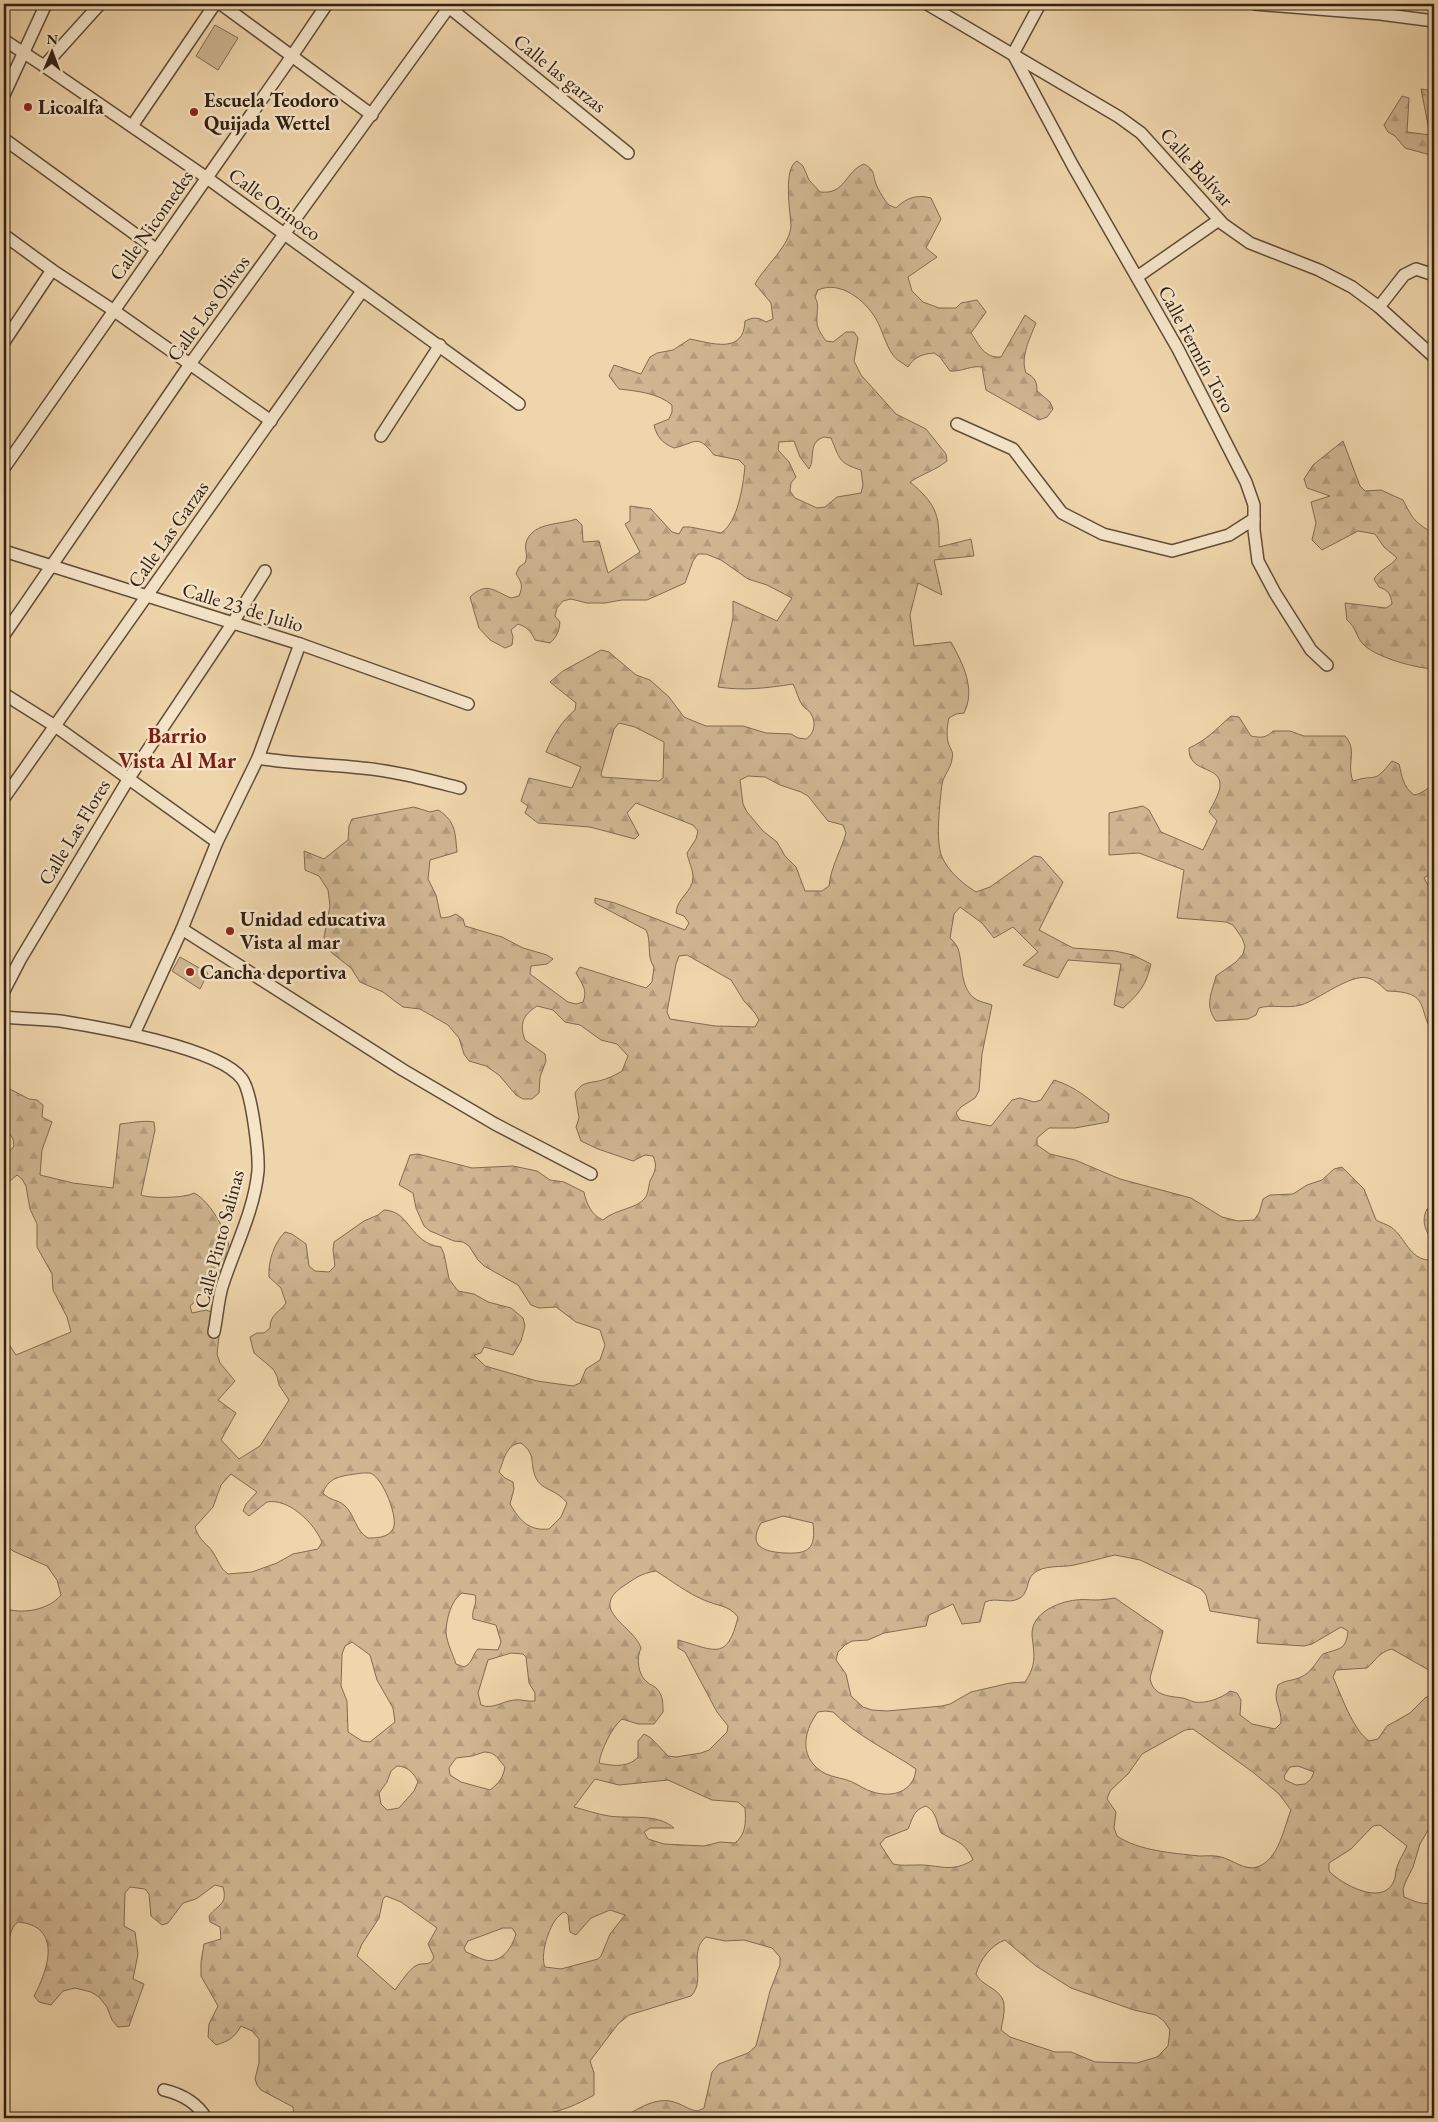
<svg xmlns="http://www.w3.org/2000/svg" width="1438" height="2122" font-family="'EB Garamond',serif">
<defs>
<pattern id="forest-firs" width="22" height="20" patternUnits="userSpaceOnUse" patternTransform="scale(1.25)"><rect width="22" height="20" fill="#cfb691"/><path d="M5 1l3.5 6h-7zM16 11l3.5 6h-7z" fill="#b29c7c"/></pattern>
</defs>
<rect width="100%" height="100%" fill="#efd5ab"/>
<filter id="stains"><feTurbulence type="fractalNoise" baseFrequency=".004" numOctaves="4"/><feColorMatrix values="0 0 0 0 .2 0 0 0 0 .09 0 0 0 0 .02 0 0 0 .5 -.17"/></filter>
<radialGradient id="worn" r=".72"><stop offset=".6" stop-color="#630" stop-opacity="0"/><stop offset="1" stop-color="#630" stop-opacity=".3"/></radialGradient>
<g fill="url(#forest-firs)" stroke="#806b52" fill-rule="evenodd">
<path d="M1421,89L1434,91V156L1405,148L1395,136L1388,132L1384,125L1402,96L1409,98L1407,132L1430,135Z"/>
<path d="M797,161L803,166L809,180L820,192C846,195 845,171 864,164C876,171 872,173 876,184C879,191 884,200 889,205L896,208C906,198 917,194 931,198L941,219L926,248L937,257L908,277L912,291L923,302L939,308H956L961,303L977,300L986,312L971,333C980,346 984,358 1001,357L1025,315L1036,323C1030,338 1020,357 1026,373C1035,377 1037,382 1037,391L1050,402L1053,409L1047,417L1039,420L986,390L982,367C971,365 962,372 950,371L940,357L934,353C922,354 914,357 908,367C903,363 896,360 893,355C885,344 883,331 876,319C865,300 840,280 818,290L815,297C820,306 816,312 817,322C817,329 822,335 826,341L833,342L846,332H854L858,338L854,361L861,375L896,414L926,429L946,454L947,461C936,470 922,474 910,482C935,503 940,514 939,547L971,539L974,556L934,560L942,595L918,583L910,615L914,646L951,642C963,664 976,689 964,713L956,714L949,718C947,726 946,737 949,745C951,750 954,753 952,759C951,768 944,775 942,784C940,801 935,841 942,857C948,871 963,884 976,892L990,887L1034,856L1041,857L1063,882L1039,930L1073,948L1115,951L1133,955L1151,964C1146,985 1140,993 1123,1008L1114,1005L1121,964L1068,960L1058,978L1023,965L1038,952L1013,927L994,938L982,923L960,907L954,914L950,938C954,942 958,946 959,952C963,967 960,990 977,1000C981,1002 987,1003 992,1005L982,1054L979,1091L975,1098L961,1107L956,1113L960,1120L991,1126L1012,1100L1020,1098L1034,1102L1041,1100L1054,1080C1077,1087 1089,1100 1109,1114L1108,1122L1075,1128H1049L1037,1138V1145L1050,1154L1075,1160L1120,1179L1191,1198L1222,1217L1238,1221L1254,1220L1259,1213L1263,1199L1270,1195L1293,1194L1307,1185L1322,1180L1334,1169L1342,1167L1364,1189L1376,1220C1381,1223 1386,1224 1391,1227C1406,1238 1409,1259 1429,1260L1434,1256V1673L1392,1649C1379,1652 1376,1660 1367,1668L1336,1670L1333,1677C1341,1695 1353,1730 1369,1741L1378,1739L1387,1726L1410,1713L1425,1698L1434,1693V1820L1420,1844L1413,1867L1406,1881L1403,1889L1404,1897C1414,1901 1423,1906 1434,1902V2118H853L852,2117L622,2118C638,2109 657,2095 677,2103C685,2106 689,2110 698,2111L704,2108L712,2072L719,2064L748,2053L756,2046L770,1991L780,1965V1957L772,1948L744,1940L725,1941L706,1937C687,1952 707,1980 691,1996L629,2015L618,2024L590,2061L594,2073V2095C578,2104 561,2112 542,2114C526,2116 509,2111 495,2118H294L293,2107L261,2090L257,2085L255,2079L259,2063V2039L252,2031L241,2026C234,2038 229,2041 216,2045L208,2037L209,2024L218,2006L201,1976V1962L204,1944L221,1939L220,1927L210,1922L209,1916C218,1904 228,1905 223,1887L215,1885L196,1899L183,1903L168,1923L162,1925L151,1916L149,1894L145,1889L130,1887L125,1893L124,1926L135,1932L138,1954L133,1979L144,1984L129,2026L118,2027L112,2020L107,2007L99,1997L91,1992L75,1988L63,1991L51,2005L39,2002L34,1996C49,1968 62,1926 18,1922C7,1928 9,1954 4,1966V1608C21,1615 49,1610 61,1595L57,1580L47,1566L13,1551L4,1543V1337L16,1355L71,1332L67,1317L53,1290L52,1274L37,1247V1224L30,1209L26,1186L22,1179L17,1175L4,1186V1158L14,1146L13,1139L4,1125V1086L29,1099L37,1100L43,1105L42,1117L52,1122L42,1150L40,1175L73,1183L113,1188L120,1124C131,1123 143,1120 154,1122L155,1130L141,1195C151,1199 185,1198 194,1193C210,1200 234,1241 229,1258C225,1272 202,1297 190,1306L192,1313L206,1310L214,1313L220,1327L217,1354L220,1363L235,1381L218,1400L236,1413L221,1440L239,1459L260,1446L289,1400L279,1385L277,1376L273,1369L254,1353L250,1337L257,1333H264L270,1328C270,1314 279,1313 286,1303L281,1288L269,1277C268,1261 274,1243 285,1232L292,1234L306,1244L309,1266L315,1271L329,1272L335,1266L333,1250L334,1242L364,1221L378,1215L384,1210C411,1211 409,1243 441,1247L444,1254L449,1279L458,1291L474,1294L488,1302L511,1308L523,1318L525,1326L521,1341L513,1355L484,1347L481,1353L474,1355L485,1366L537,1381L573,1386L580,1383L586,1369L600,1360L605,1345L600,1330L576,1322L556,1307L539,1308L531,1305L518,1285L484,1266L478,1260L469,1246L463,1242L454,1241L430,1231L424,1226L416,1208L413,1193L399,1185L410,1155L418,1154L472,1168L513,1166L537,1171L550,1180L564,1182L584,1192C586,1203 592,1216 603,1220C615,1209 637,1209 645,1198C649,1193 648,1185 651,1179C656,1170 657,1165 653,1156L645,1155L633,1161L598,1149L581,1141L576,1127L579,1118L575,1093C582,1082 588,1083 599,1081C607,1079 616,1075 622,1071L628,1056L617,1044L601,1040L580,1025L565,1022L553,1010L537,1006C523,1015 519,1024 525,1040L545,1054L546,1061L540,1077L539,1093L532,1099H523L516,1095L499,1075L486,1066L469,1061L464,1054L459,1038L448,1025L420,1009L403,1007L383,992L360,982L351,968L332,953L327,946L324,937L330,906L328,890L319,876L305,870L304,851L324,859L348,840L349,826L352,819L414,807L430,812L438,810C456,821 455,833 457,852L430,860L428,879L436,895L441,918L449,917L456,914L463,919L465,926L502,937L523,948L547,955L553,959L547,964L531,966L530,974L568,1002L576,1004L583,1002C588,990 582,984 576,973L580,967L646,988L652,982L654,967C646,956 652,942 646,930L595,903V898L615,903L685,930L689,923L684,916L676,913C677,897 693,892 693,877C693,869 688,860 687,853L696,839L698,831L693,825L636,803L627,813L639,835L635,839L590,827L538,823L525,813L528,806L521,801L529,778L572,788L581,767L546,752C553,735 562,721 575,710L576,703L550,682L563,671L601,650L609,652L636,675L650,680L669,697L684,717L691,720L706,726H743L766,733L791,734L798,738L806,739C815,733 817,721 809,711C808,710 804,708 803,706C798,700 797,691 793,684C768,688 743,691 718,687L733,618V601L777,621L792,598L767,585L748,579L721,560L706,554H698L693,561L685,583L647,600H622L605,603H587L571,599L563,601L557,608L555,616L560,622C559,631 557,637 550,643L535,640C531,631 527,627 518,624L511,630L513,637L512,645L505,648L490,640L479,628L470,597C487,581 494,591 511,598L519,596C523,587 522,582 516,574L519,567L525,563C529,555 523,548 527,540C535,522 560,525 576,519L582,525L583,542L599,541L608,573L640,552L625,524L630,521V506L651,509L672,532L679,534L683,527H690L721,533C738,522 743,486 745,466L739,460L714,455C697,433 696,443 674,448C662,443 657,437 654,425L669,419L672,412V405C658,393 637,391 619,389L609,376L614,365L641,374L650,357L657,353L673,350L690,339C711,343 744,355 745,321C753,317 758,317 766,322L773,319L771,303L755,284C764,267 791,245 791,225C790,211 783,168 797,161ZM824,437L831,438C840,459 838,463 861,470L863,485L861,493L837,497L825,507L817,508L795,498L790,491L791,483L796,477L789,462L778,450L779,442L794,441L800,457L809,469C816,457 807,443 824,437ZM619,723L635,727L664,742L663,778L659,781L602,777L601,774L614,729ZM748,776L765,777L780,785L801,792L808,796L828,821L843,825L846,833C841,851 831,866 829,886L822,891H805L796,867L785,856L777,842L763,831L747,812L743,804L740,780ZM687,955L731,980L744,1001L755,1013L759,1020L755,1027L715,1026L670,1019L667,1012L676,964L679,956ZM521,1443C537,1455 529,1463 536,1478C541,1490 558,1490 567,1503L561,1517L549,1529C529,1531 520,1521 510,1504L514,1489L513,1482L505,1478L499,1472C504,1460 506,1444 521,1443ZM362,1473C363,1473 369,1473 370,1473C383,1477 399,1519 393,1529C388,1538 376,1538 368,1538C355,1531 355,1514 344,1505C337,1499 330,1501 323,1493C329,1475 345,1476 362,1473ZM231,1474L257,1492L246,1504L243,1511L249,1516L267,1502C289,1498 314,1523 322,1542L318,1549L293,1554L277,1563L252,1572L228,1574C220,1568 219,1562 214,1554C207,1542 200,1543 195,1527L213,1507L221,1485ZM783,1516L813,1523C816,1549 809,1554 785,1553C765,1552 747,1547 761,1523ZM1115,1555L1140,1560L1201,1589L1206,1595L1210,1611L1259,1619L1257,1643L1304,1646L1312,1644L1341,1627L1348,1631C1346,1651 1339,1648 1323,1654C1316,1662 1311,1673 1301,1677C1293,1681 1285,1680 1278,1685C1272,1702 1282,1707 1281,1723L1275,1729L1252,1724L1240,1715L1241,1700L1237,1693L1230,1691C1222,1698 1206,1704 1194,1702C1190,1701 1187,1699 1183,1698C1168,1696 1153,1696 1150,1678L1163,1631L1115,1598C1108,1599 1102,1600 1095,1600C1089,1600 1083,1599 1076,1600C1058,1602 1031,1613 1032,1635C1034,1655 1037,1664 1025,1682L1010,1683L971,1692L950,1704L942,1706L887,1711L872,1710L863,1707L851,1696L846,1674L836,1660L838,1652L845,1645L852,1641L868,1640L884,1633L926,1626L929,1615L953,1604L962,1624L980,1622L985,1602C996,1597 1008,1604 1018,1599C1029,1595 1026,1580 1033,1574C1044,1564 1061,1568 1074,1565C1088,1562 1102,1558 1115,1555ZM656,1571C672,1581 687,1593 704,1600C717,1606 729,1605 738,1617C727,1662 715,1650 678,1640V1648L685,1652L717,1712L728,1726L727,1732L709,1750L701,1753L676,1757L668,1756L651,1738L644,1734L638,1741V1757C628,1768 613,1766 599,1763C601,1750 612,1727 622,1719L638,1724H654L663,1712C663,1704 663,1695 657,1689C655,1686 650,1685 647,1682C638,1675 636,1658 641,1648C633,1625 589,1611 622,1587C636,1578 639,1574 656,1571ZM462,1593L475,1595C478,1604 471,1610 473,1619L496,1625L501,1642L498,1650L478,1649C472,1655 473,1663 464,1667L456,1664C453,1655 447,1643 446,1633C446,1620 451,1600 462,1593ZM352,1642L370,1655L377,1680L393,1708L395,1722L370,1742L362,1741L348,1732L347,1701L341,1686L342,1654L345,1646ZM511,1653L523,1654L526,1657L529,1683L535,1693V1701C527,1702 521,1699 514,1700C503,1701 492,1710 481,1705L478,1693L488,1660ZM825,1711L833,1712C857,1736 888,1750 916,1769C914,1792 892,1798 873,1792C865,1790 859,1785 852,1782C844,1778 835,1778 826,1774C799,1760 802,1733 818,1712ZM1193,1729L1254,1773L1279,1794L1291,1810C1284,1827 1279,1860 1257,1867C1245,1871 1233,1860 1221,1857C1214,1855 1206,1856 1199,1856C1173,1853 1139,1851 1117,1836L1114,1828L1116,1812L1107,1799L1110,1791L1128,1774L1142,1754L1185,1730ZM484,1752C496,1752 498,1759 505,1767C503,1778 499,1783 490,1790L461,1782L450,1775L449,1768L456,1758L472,1756ZM397,1766C407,1766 414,1773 418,1782L414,1791L399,1808L387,1810L381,1804L379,1793L387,1782L391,1771ZM1298,1766L1314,1772L1311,1779L1305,1784L1296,1785L1285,1780L1284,1776L1290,1767ZM595,1779L619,1785L668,1780L712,1800L738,1802L745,1808C746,1823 746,1834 735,1843L720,1842L704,1846L664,1844L648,1839L644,1832L650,1828H674C657,1813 630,1819 609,1816C597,1814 585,1810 574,1807ZM926,1806C937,1812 936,1822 941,1833C957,1842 965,1842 973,1860C950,1874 939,1864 916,1865C908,1865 901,1866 893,1864L880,1844L885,1838L908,1829C913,1818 913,1810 926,1806ZM1380,1825L1407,1846C1404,1853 1399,1860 1397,1867C1395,1872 1396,1878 1393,1883C1381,1906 1341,1884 1329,1871V1863L1351,1849L1373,1826ZM386,1896L401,1902L437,1928L428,1944L434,1957C430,1967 425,1962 417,1965C409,1969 401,1982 395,1990L357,1956L362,1944L379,1918L383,1899ZM610,1910L625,1915L610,1934L601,1956L598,1959L561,1969L545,1967C539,1954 551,1916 565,1912L568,1915L570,1932L576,1935L591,1918ZM503,1928H512L516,1934C512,1948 501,1964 485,1960C478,1958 472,1954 466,1952L464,1948L468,1941ZM1005,1940L1036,1966L1071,1988L1134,2010L1156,2015L1164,2021L1170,2030L1168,2046L1157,2057L1137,2063L1095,2062L1071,2052H1055L1010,2037L1001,2030C1002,2023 1005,2013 1004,2006C1004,1989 982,1987 976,1974C980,1960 991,1945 1005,1940Z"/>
<path d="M1343,441L1360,486L1365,491L1381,490L1403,500C1414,521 1414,521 1434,534V669C1415,668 1378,658 1364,645C1356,638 1357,628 1347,620L1345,603L1386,608L1392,604C1391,594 1388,590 1379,587L1374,579C1380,569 1390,567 1397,558L1384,547L1375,534L1358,531L1322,550L1312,540L1316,523L1311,502L1330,496L1307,488L1304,479L1313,465Z"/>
<path d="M1231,716L1239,717L1251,736C1261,738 1266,738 1273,731H1290L1304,736H1345C1358,750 1346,764 1353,781C1379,773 1372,785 1392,761L1399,764C1402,776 1403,787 1414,795C1422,794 1426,788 1434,786V871L1424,878L1434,896V1035C1416,1008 1432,992 1387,991C1381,986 1376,980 1368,978C1351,973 1318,1000 1301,1005C1287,1009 1271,1004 1259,1008L1256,1015L1248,1019L1216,1021C1204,1005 1212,993 1216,976L1236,962L1243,954L1245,946L1242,938L1233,925L1226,922L1177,918L1184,870L1139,853L1109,855V813L1143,806L1149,810L1161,832L1203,850L1217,821L1209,812C1213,804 1221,792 1220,783C1218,765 1188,773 1189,748C1207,740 1216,729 1231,716Z"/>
<path d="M1434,1207V1244C1427,1232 1420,1223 1427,1209Z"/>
</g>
<g fill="#cfb691" stroke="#806b52">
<path d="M215,25L238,38L218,70L196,56Z"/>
<path d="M180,957L208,973L200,989L172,971Z"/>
</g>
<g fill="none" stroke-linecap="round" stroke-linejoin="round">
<defs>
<g id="minor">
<path d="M221,4L372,115"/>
<path d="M445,4L628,153"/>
<path d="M927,4L1119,117L1141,133L1223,224L1250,243L1319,270L1352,287L1379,307L1434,357"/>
<path d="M1040,4L1013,54L1073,166L1178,349L1246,482L1254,505V530L1258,561L1275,593L1311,650L1327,665"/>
<path d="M1255,4L1380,14L1434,21"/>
<path d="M4,40L44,66L207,178L519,404"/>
<path d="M44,66L100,4"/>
<path d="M4,95L46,4"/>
<path d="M132,126L215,4"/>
<path d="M4,139L157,250"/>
<path d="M4,235L52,270L113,310L271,421"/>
<path d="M1137,277L1219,220"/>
<path d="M1379,307L1404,275L1416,269L1434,275"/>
<path d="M4,342L52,270"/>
<path d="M957,424L1013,449L1062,513L1103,534L1172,551L1229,535L1254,519"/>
<path d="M381,436L440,345"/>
<path d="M4,468L292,56L327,4"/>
<path d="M4,551L300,644L468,704"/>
<path d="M4,635L190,364L449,7"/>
<path d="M4,694L55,726L217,842"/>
<path d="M258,758C293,764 327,764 362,768C395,771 428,780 460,788"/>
<path d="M4,798L362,291"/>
<path d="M182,929L403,1070L495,1124L591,1174"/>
<path d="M4,991L20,960L129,778L232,624L265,571"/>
<path d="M4,1017C23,1019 42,1019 60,1021C99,1027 220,1048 242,1079C252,1092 259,1154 258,1171C254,1212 234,1249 222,1287C218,1301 217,1317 214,1332"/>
<path d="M134,1034L182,929L217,842L258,758L300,644"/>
<path d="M164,2090C181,2094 197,2103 206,2118"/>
</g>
</defs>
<use href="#minor" stroke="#614d39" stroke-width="14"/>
<use href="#minor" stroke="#f5e4c8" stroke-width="11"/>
</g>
<g fill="#8f2418" stroke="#f5e4c8" stroke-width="2">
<circle cx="28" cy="107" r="5"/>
<circle cx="194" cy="112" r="5"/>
<circle cx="230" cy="931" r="5"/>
<circle cx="190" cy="972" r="5"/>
</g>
<g text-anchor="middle" stroke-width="5" stroke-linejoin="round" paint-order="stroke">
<g font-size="20" fill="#322013" stroke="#f5e4c8">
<text transform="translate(560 73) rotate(39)" y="7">Calle las garzas</text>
<text transform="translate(1197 167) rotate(48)" y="7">Calle Bolívar</text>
<text transform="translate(275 204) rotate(36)" y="7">Calle Orinoco</text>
<text transform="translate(151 225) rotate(-55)" y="7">Calle Nicomedes</text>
<text transform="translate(208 308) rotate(-54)" y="7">Calle Los Olivos</text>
<text transform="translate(1197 349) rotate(62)" y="7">Calle Fermín Toro</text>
<text transform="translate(168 534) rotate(-55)" y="7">Calle Las Garzas</text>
<text transform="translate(243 607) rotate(17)" y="7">Calle 23 de Julio</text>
<text transform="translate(74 832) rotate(-59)" y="7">Calle Las Flores</text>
<text transform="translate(219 1239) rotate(-75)" y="7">Calle Pinto Salinas</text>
</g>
<g font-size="20" font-weight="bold" fill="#322013" stroke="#f5e4c8" text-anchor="start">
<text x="204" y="107">Escuela Teodoro<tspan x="204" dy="23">Quijada Wettel</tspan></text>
<text x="38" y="114">Licoalfa</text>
<text x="240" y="926">Unidad educativa<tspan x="240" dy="23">Vista al mar</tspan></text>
<text x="200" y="979">Cancha deportiva</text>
</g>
<g font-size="22" font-weight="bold" fill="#7a1f14" stroke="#f5e4c8">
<text x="177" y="743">Barrio<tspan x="177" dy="25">Vista Al Mar</tspan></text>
</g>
</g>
<rect width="1438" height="2122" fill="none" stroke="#efd5ab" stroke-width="20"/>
<rect x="5" y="5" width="1428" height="2112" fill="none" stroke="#322013" stroke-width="2.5"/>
<rect x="10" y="10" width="1418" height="2102" fill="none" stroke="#322013"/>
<g transform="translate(52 52) rotate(1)" stroke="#f5e4c8" stroke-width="4" paint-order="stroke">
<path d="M0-4L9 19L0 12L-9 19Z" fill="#322013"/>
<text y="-8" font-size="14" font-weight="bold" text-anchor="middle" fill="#322013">N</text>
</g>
<rect width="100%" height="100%" filter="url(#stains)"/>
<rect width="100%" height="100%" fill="url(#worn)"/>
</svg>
